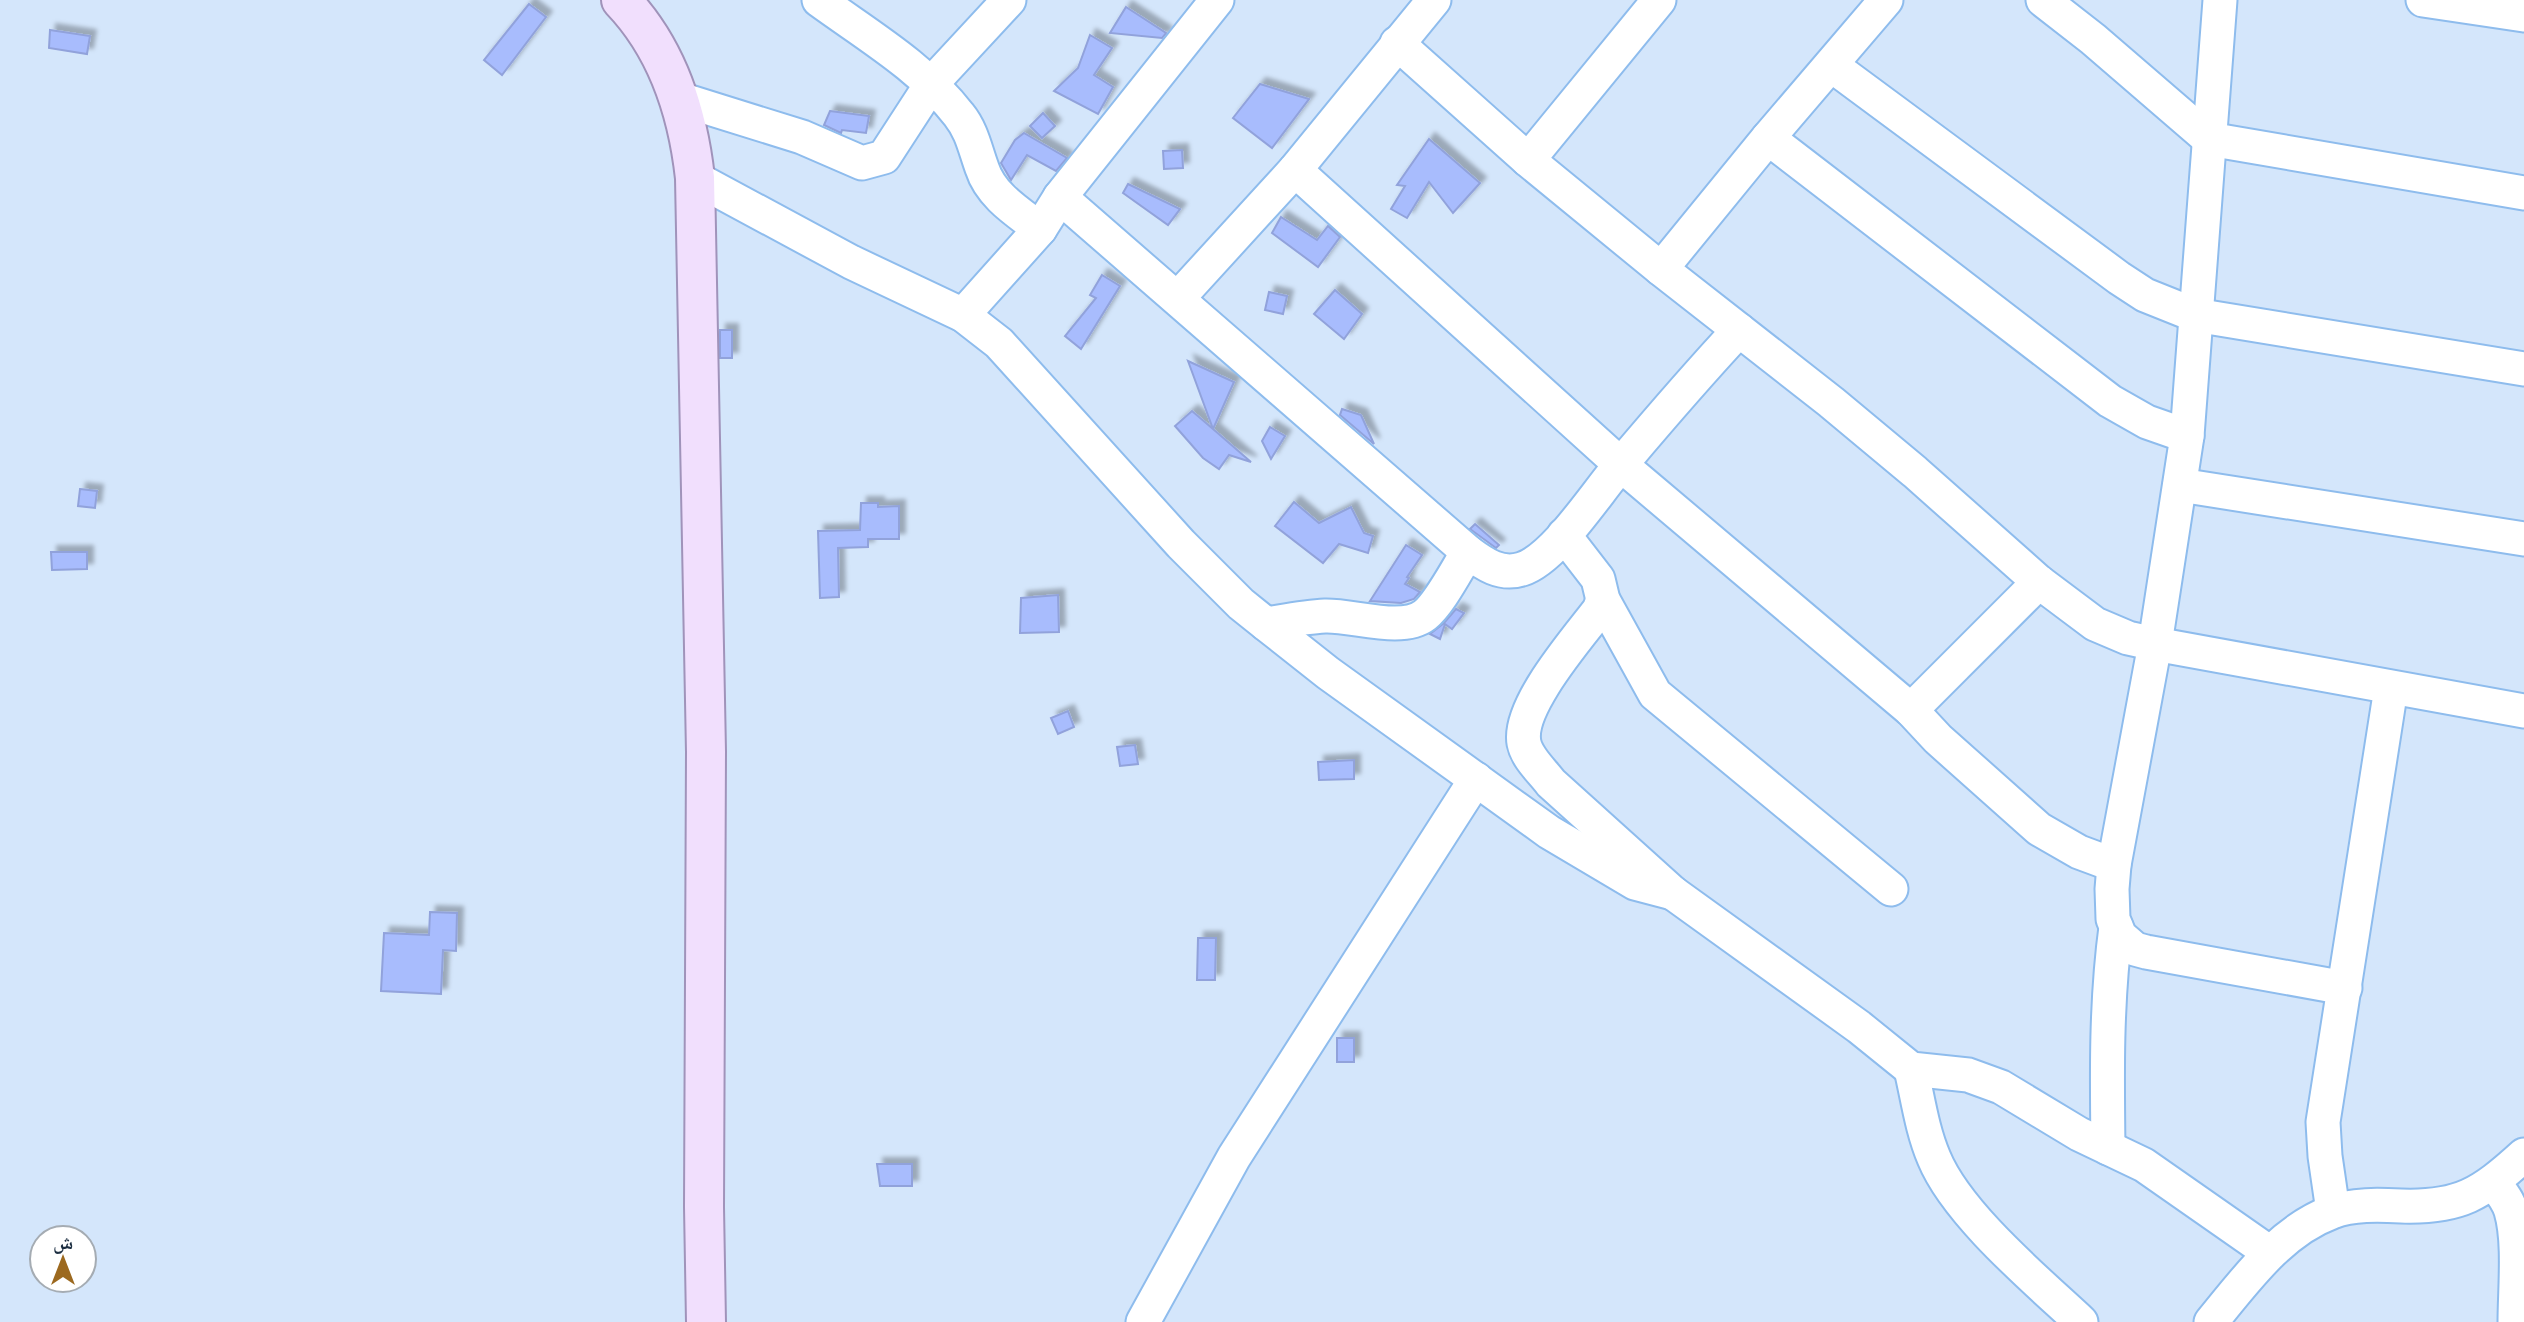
<svg xmlns="http://www.w3.org/2000/svg" width="2524" height="1322" font-family="Barlow,'Noto Naskh Arabic',sans-serif">
<defs>
<filter id="shadow"><feDropShadow dx="6" dy="-6" stdDeviation="2" flood-color="#0004"/></filter>
</defs>
<rect width="100%" height="100%" fill="#d4e6fb"/>
<g fill="#a8bcfd" stroke="#91a2db" stroke-width="2" filter="url(#shadow)">
<path d="M529,4L546,17L502,75L484,60Z"/>
<path d="M1126,7L1166,33L1162,38L1110,33Z"/>
<path d="M50,30L90,36L87,54L49,48Z"/>
<path d="M1090,35L1112,48L1094,75L1113,87L1098,114L1054,91L1078,68Z"/>
<path d="M1260,84L1309,99L1272,148L1233,118Z"/>
<path d="M830,111L869,116L866,133L842,130L841,133L824,125Z"/>
<path d="M1043,113L1055,126L1042,138L1030,126Z"/>
<path d="M1024,133L1067,158L1056,171L1027,155L1011,180L1001,163L1015,140Z"/>
<path d="M1429,139L1480,183L1453,213L1429,182L1407,218L1391,209L1405,186L1397,185Z"/>
<path d="M1182,150L1183,168L1164,169L1163,151Z"/>
<path d="M1128,184L1180,209L1168,225L1123,193Z"/>
<path d="M1281,217L1317,240L1328,226L1340,237L1318,267L1272,233Z"/>
<path d="M1102,275L1120,286L1081,349L1065,336L1096,298L1090,295Z"/>
<path d="M1335,290L1362,314L1344,339L1314,314Z"/>
<path d="M1269,292L1287,296L1283,314L1265,310Z"/>
<rect x="720" y="330" width="12" height="28"/>
<path d="M1188,361L1234,382L1213,429L1251,462L1229,455L1219,469L1203,458L1175,426L1192,411L1213,429Z"/>
<path d="M1342,409L1361,415L1374,444L1340,415Z"/>
<path d="M1270,427L1285,436L1271,459L1262,441Z"/>
<path d="M80,489L97,491L95,508L78,506Z"/>
<path d="M1294,502L1319,523L1351,507L1364,533L1373,536L1368,553L1339,544L1323,563L1275,526Z"/>
<path d="M861,503H878V507L899,506V539H868V547L838,548L839,597L820,598L818,531L860,530Z"/>
<path d="M1475,524L1499,545L1496,548L1470,529Z"/>
<path d="M1406,545L1422,555L1407,577L1409,578L1405,584L1420,592L1414,599L1401,603L1370,601Z"/>
<path d="M51,552H87V569L52,570Z"/>
<path d="M1058,595L1059,632L1020,633L1021,598Z"/>
<path d="M1456,609L1464,613L1452,629L1445,624L1440,639L1430,634L1444,623Z"/>
<path d="M1068,711L1074,727L1058,734L1051,718Z"/>
<path d="M1135,745L1138,764L1120,766L1117,747Z"/>
<path d="M1354,760V779L1319,780L1318,762Z"/>
<path d="M430,912L457,913L456,951L443,950L441,994L381,991L384,933L429,935Z"/>
<path d="M1198,938H1216L1215,980H1197Z"/>
<rect x="1337" y="1038" width="17" height="24"/>
<path d="M877,1164H912V1186H880Z"/>
</g>
<g fill="none" stroke-linecap="round" stroke-linejoin="round">
<defs>
<g id="minor">
<path d="M819,0C867,35 922,67 959,115C972,131 975,149 982,168C991,196 1018,212 1040,229"/>
<path d="M2043,0L2093,39L2209,139L2524,193"/>
<path d="M2220,0L2187,436L2155,644L2114,865L2112,889L2113,919L2120,936L2135,949L2146,952L2345,988"/>
<path d="M2423,0L2524,15"/>
<path d="M1397,43L1528,160L1661,269L1831,402L1915,472L2039,582L2095,624L2128,638L2155,644L2524,711"/>
<path d="M1831,65L2119,278L2145,295L2195,315L2524,369"/>
<path d="M680,99L802,137L862,163L884,157L932,83L1009,0"/>
<path d="M1768,138L2110,401L2147,422L2187,436"/>
<path d="M1528,160L1659,0"/>
<path d="M1295,170L1620,464L1911,710L1938,739L2039,829L2079,852L2114,865"/>
<path d="M695,178L851,262L963,315L999,343L1181,544L1241,604L1266,624L1328,673L1549,832L1635,883L1673,893"/>
<path d="M1060,197L1468,552C1484,564 1501,576 1522,569C1556,558 1598,490 1623,462C1661,417 1699,373 1739,330"/>
<path d="M1661,269L1768,138L1886,0"/>
<path d="M1178,298L1295,170L1434,0"/>
<path d="M963,315L1040,229L1060,197L1217,0"/>
<path d="M2180,485L2524,539"/>
<path d="M1564,535L1598,579L1603,600L1655,694L1891,889"/>
<path d="M1603,600L1599,610C1577,639 1517,707 1524,743C1527,758 1542,771 1551,783L1673,893L1859,1027L1911,1069L1968,1075L2001,1087L2079,1134L2144,1165L2270,1253"/>
<path d="M1266,624C1285,621 1305,617 1325,616C1353,615 1402,633 1425,615C1440,603 1457,569 1468,552"/>
<path d="M1911,710L2039,582"/>
<path d="M1911,1069C1918,1099 1922,1130 1934,1158C1957,1214 2036,1280 2081,1322"/>
<path d="M2108,1148C2107,1074 2106,1001 2116,927"/>
<path d="M2494,1183C2501,1192 2508,1200 2511,1211C2520,1241 2515,1290 2515,1322"/>
<path d="M2333,1211L2325,1156L2323,1122L2391,688"/>
<path d="M1143,1322L1234,1157L1476,779"/>
<path d="M2211,1322C2245,1281 2280,1231 2332,1212C2352,1204 2379,1205 2401,1206C2460,1208 2481,1194 2524,1155"/>
</g>
<path id="major" d="M621,0C667,48 688,114 695,178L706,752L704,1207L706,1322"/>
</defs>
<use href="#minor" stroke="#8ebced" stroke-width="37"/>
<use href="#major" stroke="#a093ba" stroke-width="42"/>
<use href="#minor" stroke="#fff" stroke-width="33"/>
<use href="#major" stroke="#f1dffd" stroke-width="38"/>
</g>
<g transform="translate(63 1259)"><circle r="33" fill="#ffffff" stroke="#a5acb3" stroke-width="2"/>
<path d="M0-5L12 26L0 18L-12 26Z" fill="#9c691f"/>
<text y="-10" font-size="19" font-weight="bold" text-anchor="middle" fill="#1d2f42">ش</text>
</g>
</svg>
